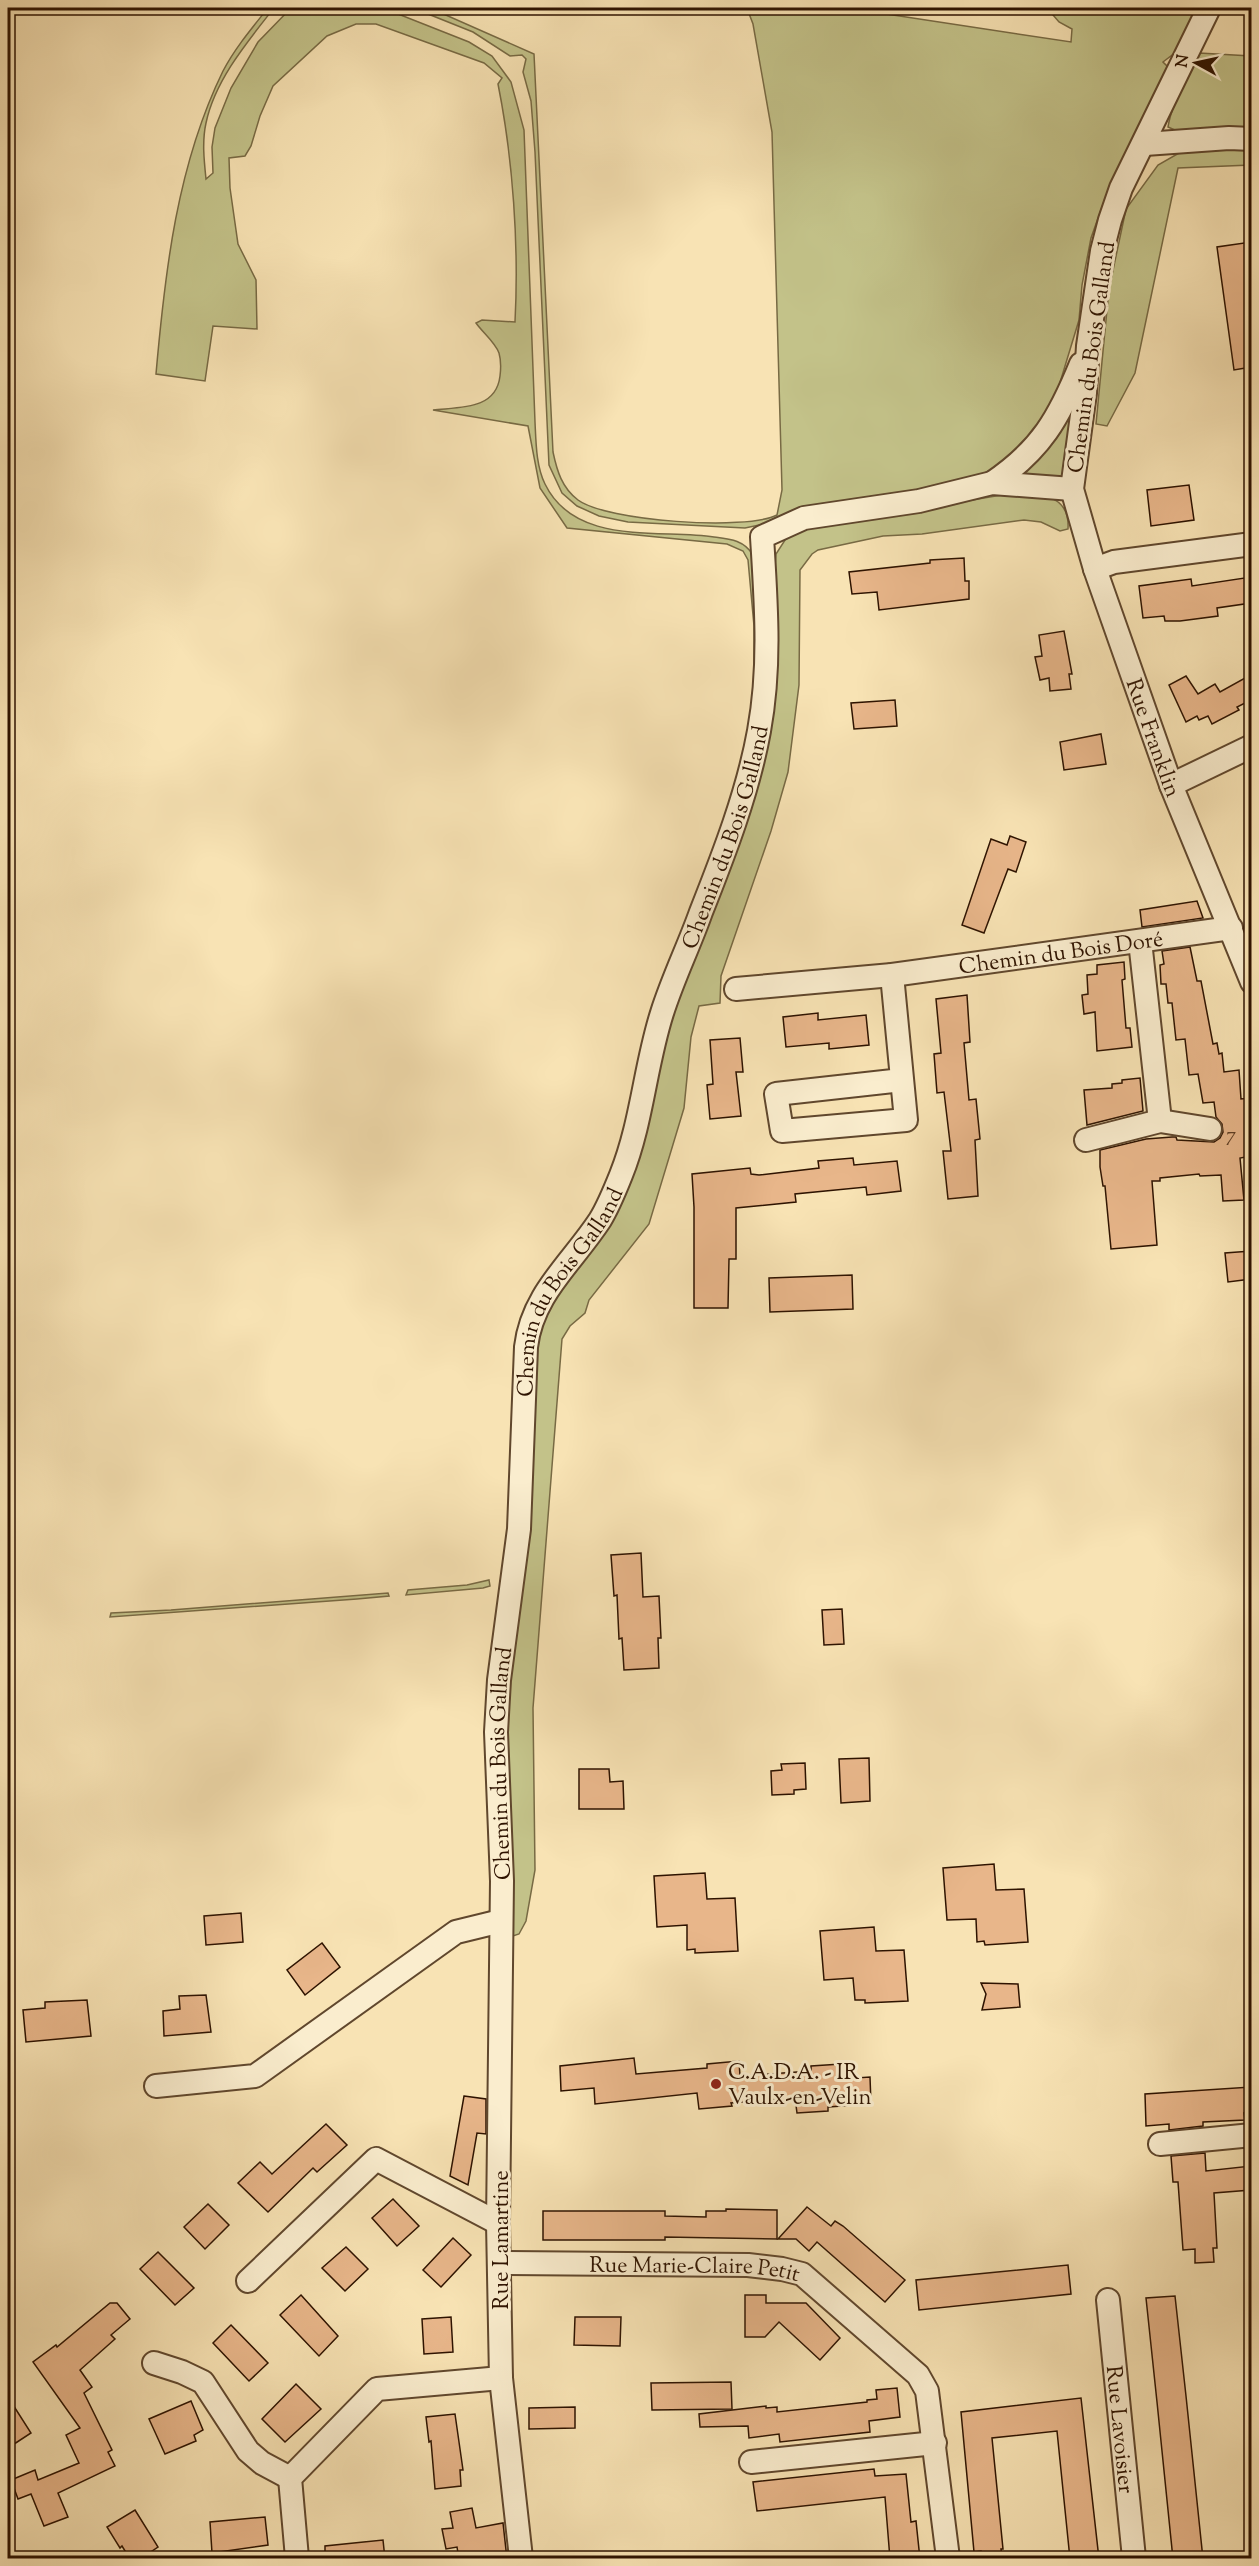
<svg xmlns="http://www.w3.org/2000/svg" width="1259" height="2566" font-family="'Sorts Mill Goudy',serif">
<rect width="100%" height="100%" fill="#f8e3b4"/>
<filter id="stains"><feTurbulence type="fractalNoise" baseFrequency=".00333" numOctaves="4"/><feColorMatrix values="0 0 0 0 .2 0 0 0 0 .09 0 0 0 0 .02 0 0 0 .5 -.17"/></filter>
<radialGradient id="worn" r=".72"><stop offset=".6" stop-color="#630" stop-opacity="0"/><stop offset="1" stop-color="#630" stop-opacity=".3"/></radialGradient>
<g fill="#c3c289" stroke="#786a44" stroke-width="1.5">
<path d="M268,8H274C248,41 215,80 206,123C202,141 204,160 206,179L213,173L212,147L215,128L231,88L258,42L291,8H383L469,42L492,56L511,82L524,130L535,422C536,442 536,466 545,484C575,546 658,529 714,537C730,539 744,540 753,555C756,563 755,574 755,582C757,619 756,655 754,691V626L748,560L743,551L727,544L567,528L540,488L528,426L433,410C460,407 496,410 500,376C501,368 501,360 499,353C495,342 483,333 476,323L482,320L515,322C519,246 513,159 498,84L502,78L484,63L376,24H356L327,36L273,86L260,116L251,146L245,156L229,158L230,188L238,244L256,280L257,329L213,326L205,381L156,374C165,271 177,165 223,71C235,48 252,28 268,8Z"/>
<path d="M413,8H430L534,54L553,452C557,471 562,488 578,500C606,521 746,531 777,515L782,490L772,132L753,24L748,11L722,8H847L1071,42L1072,29L1059,22L1047,8H1200L1176,52L1163,62L1170,69L1107,193L1091,238L1082,285L1079,320L1055,399L1020,450L981,479L745,528L628,522L599,516L577,506L562,493L549,465L535,152L531,101L523,72L526,59L522,55L510,56L473,32Z"/>
<path d="M1199,53L1251,56V133L1184,134L1168,127C1172,101 1189,78 1199,53Z"/>
<path d="M1222,148H1251V165L1178,168L1135,373L1107,426L1096,424L1109,289L1126,209L1158,165L1179,153Z"/>
<path d="M1074,393L1063,476L1061,478L1011,479Z"/>
<path d="M1019,492C1044,495 1070,496 1068,529L1060,531L1041,522L1024,520L922,534L883,536L818,550L812,554L800,570L799,685L788,772L771,831L721,976L720,1003L699,1006L691,1037L684,1108L649,1224L589,1300L585,1313L570,1326L562,1339L533,1708L535,1870L526,1921L519,1934L513,1936L511,1934L503,1754L532,1364L540,1315L593,1247L668,1012L758,767L776,554L785,540L801,529Z"/>
<path d="M489,1580L490,1586L483,1588L406,1595L408,1590L467,1585Z"/>
<path d="M388,1593L389,1596L357,1599L110,1617L111,1613L171,1610Z"/>
</g>
<g fill="#e8b68a" stroke="#2e1300" stroke-width="1.5">
<path d="M1251,242V367L1234,370L1217,247Z"/>
<path d="M1189,485L1194,520L1151,526L1147,490Z"/>
<path d="M964,558L965,581H969V599L879,610L877,592L852,594L849,572L930,563V560Z"/>
<path d="M1251,577V603L1217,608L1218,616L1180,621H1165L1164,616L1143,618L1139,586L1191,579L1192,586Z"/>
<path d="M1064,631L1072,674H1069L1071,689L1050,691L1049,678L1040,680L1035,657L1042,656L1039,635Z"/>
<path d="M1186,676L1198,694L1215,684L1220,692L1245,678L1251,691V700L1237,707L1239,710L1212,724L1208,716L1199,720L1197,716L1186,722L1169,685Z"/>
<path d="M895,700L897,726L854,729L851,703Z"/>
<path d="M1101,734L1106,764L1064,770L1060,742Z"/>
<path d="M1010,836L1026,842L1016,872L1008,869L984,933L962,925L991,839L1007,845Z"/>
<path d="M1197,901L1203,918L1142,927L1140,910Z"/>
<path d="M1190,947L1197,981H1201L1213,1044L1217,1043L1219,1054L1222,1053L1224,1072L1239,1070L1241,1099L1250,1098L1251,1156L1240,1158L1244,1200L1223,1201L1221,1175L1200,1176L1199,1174L1160,1178V1181H1152L1157,1245L1111,1249L1105,1186H1103L1100,1167V1150L1146,1139L1172,1137H1176L1177,1140L1214,1142L1220,1138L1223,1132L1222,1124L1216,1117L1214,1102L1203,1103L1198,1074L1189,1075L1185,1039L1176,1040L1172,1003H1168L1166,984H1161L1160,965L1164,964L1162,951Z"/>
<path d="M1124,962L1125,979L1122,980L1126,1028H1130L1132,1047L1097,1051L1095,1012L1084,1014L1082,995L1088,994L1087,975L1097,974V965Z"/>
<path d="M967,995L970,1042L964,1043L969,1100L976,1099L980,1139L975,1140L978,1196L948,1199L943,1151H951L944,1092L937,1093L934,1054L941,1053L936,999Z"/>
<path d="M818,1013V1020L866,1015L869,1045L829,1049V1043L786,1047L783,1017Z"/>
<path d="M740,1038L743,1072H736L741,1116L710,1119L707,1085L713,1084L710,1040Z"/>
<path d="M1140,1078L1143,1111L1087,1125L1084,1090L1112,1088V1084L1122,1083V1080Z"/>
<path d="M853,1158L854,1165L897,1161L901,1191L867,1195L866,1187L795,1194L796,1202L736,1208V1259H729L728,1308H694V1207L692,1174L750,1168L751,1174L759,1175L819,1168L818,1161Z"/>
<path d="M1251,1251V1279L1228,1282L1225,1253Z"/>
<path d="M852,1275L853,1309L770,1312L769,1278Z"/>
<path d="M641,1553L643,1597L659,1596L661,1638H658L659,1668L624,1670L622,1638L619,1639L617,1595L614,1596L611,1555Z"/>
<path d="M842,1609L844,1644L824,1645L822,1610Z"/>
<path d="M869,1758L870,1801L841,1803L839,1759Z"/>
<path d="M805,1763L806,1789L794,1790V1794L772,1795L771,1771L782,1770L781,1764Z"/>
<path d="M579,1769H609L610,1782L623,1781L624,1809H579Z"/>
<path d="M994,1864L996,1890L1024,1889L1028,1942L985,1945L984,1941L977,1942L976,1919L947,1920L943,1868Z"/>
<path d="M705,1873L707,1899L735,1898L738,1951L695,1953V1949L687,1950V1925L657,1927L654,1876Z"/>
<path d="M241,1913L243,1942L206,1945L204,1916Z"/>
<path d="M874,1927L876,1951L904,1950L908,2001L865,2003V2000H855L853,1978L824,1980L820,1931Z"/>
<path d="M322,1943L340,1967L305,1995L287,1970Z"/>
<path d="M981,1983L1018,1984L1020,2007L982,2010L986,1994Z"/>
<path d="M206,1995L211,2032L164,2036L163,2011L180,2009L179,1996Z"/>
<path d="M87,2000L91,2036L26,2042L23,2010L45,2008V2002Z"/>
<path d="M634,2058L636,2074L707,2068V2064L739,2061L740,2076L811,2071V2066L841,2064L842,2079L870,2077L871,2104L828,2107V2111L797,2113L795,2098L731,2103L732,2106L699,2109L697,2093L595,2104L594,2088L561,2091L560,2066Z"/>
<path d="M1251,2087V2112L1244,2113L1245,2120L1203,2122V2126L1169,2130V2124L1146,2126L1145,2094Z"/>
<path d="M464,2096L486,2099V2134L477,2133L468,2185L450,2176Z"/>
<path d="M326,2124L347,2145L317,2172L313,2168L268,2212L238,2183L260,2162L272,2174Z"/>
<path d="M1205,2153L1206,2171L1251,2166V2190L1214,2193L1217,2248H1213L1214,2262L1195,2263V2249L1183,2250L1178,2182H1173L1171,2156Z"/>
<path d="M393,2199L419,2226L397,2246L372,2218Z"/>
<path d="M208,2204L229,2225L205,2249L184,2227Z"/>
<path d="M807,2207L831,2226L835,2221L843,2226L905,2280L885,2302L817,2242L809,2251L796,2239H778Z"/>
<path d="M726,2209L777,2210V2239L665,2237V2240H543V2211H665V2216L706,2217V2211H726Z"/>
<path d="M453,2238L471,2255L441,2287L423,2270Z"/>
<path d="M346,2247L368,2269L345,2291L322,2268Z"/>
<path d="M158,2252L194,2288L175,2305L140,2269Z"/>
<path d="M1068,2265L1071,2294L919,2310L916,2280Z"/>
<path d="M301,2295L338,2336L319,2356L280,2315Z"/>
<path d="M745,2295H766V2303H806L840,2338L820,2360L779,2322L765,2337H745Z"/>
<path d="M1175,2296L1186,2396L1203,2559H1173L1157,2402L1146,2298Z"/>
<path d="M110,2303H117L130,2319L111,2335L115,2339L80,2370L92,2387L84,2393L112,2450L108,2452L115,2466L58,2493L68,2517L44,2526L31,2494L18,2499L11,2480L35,2470L38,2480L79,2463L66,2435L80,2428L33,2362L56,2345L57,2347Z"/>
<path d="M451,2317L453,2352L424,2354L422,2319Z"/>
<path d="M575,2317H621L620,2346L574,2345Z"/>
<path d="M231,2325L268,2363L249,2381L213,2343Z"/>
<path d="M731,2382L732,2409L652,2410L651,2383Z"/>
<path d="M296,2384L321,2409L285,2442L262,2419Z"/>
<path d="M897,2388L900,2417L869,2421L870,2432L780,2442L779,2434L749,2438L748,2426L700,2427L699,2414L766,2406V2408L777,2407V2412L867,2402V2400L877,2399L876,2390Z"/>
<path d="M8,2397L31,2433L8,2448Z"/>
<path d="M1081,2398L1099,2559H1070L1057,2431L992,2438L1003,2549H1001L1002,2559H982L981,2551L974,2552L961,2412Z"/>
<path d="M191,2401L203,2430L194,2435L196,2441L165,2454L149,2419Z"/>
<path d="M575,2407V2428L529,2429V2408Z"/>
<path d="M455,2414L463,2470H460L461,2486L435,2489L431,2441L429,2442L426,2417Z"/>
<path d="M874,2469L875,2476L906,2474L911,2522L916,2521L920,2559H890L885,2497L757,2511L753,2482Z"/>
<path d="M472,2508L476,2528L503,2523L507,2559H459L457,2547L446,2549L442,2529L453,2528L450,2512Z"/>
<path d="M135,2510L158,2547L140,2559H130L122,2546L120,2548L107,2527Z"/>
<path d="M265,2517L268,2545L212,2553L210,2522Z"/>
<path d="M383,2540L385,2559H325V2546Z"/>
</g>
<g fill="none" stroke-linecap="round" stroke-linejoin="round">
<defs>
<g id="minor">
<path id="s1" d="M1209,8L1121,188L1110,220L1102,251L1088,346L1085,393L1072,489L1095,569L1171,785L1252,982"/>
<path d="M1145,144L1229,138L1252,139"/>
<path d="M992,483C1041,450 1059,418 1081,364"/>
<path d="M1095,569L1114,562L1252,544"/>
<path d="M1171,785L1252,746"/>
<path d="M1140,941L1160,1121"/>
<path d="M892,975L906,1120L782,1131L776,1094L902,1080"/>
<path id="s2" d="M736,989L892,975L1231,928"/>
<path d="M1086,1140L1160,1121L1210,1129"/>
<path d="M156,2086L255,2076L456,1932L501,1921"/>
<path d="M1160,2144L1252,2135"/>
<path id="s3" d="M499,2263L748,2265L782,2269L802,2274L918,2375L927,2391L948,2558"/>
<path d="M248,2281L376,2159L498,2223"/>
<path id="s4" d="M1108,2300L1134,2558"/>
<path d="M154,2363L182,2372L203,2382L248,2451L262,2463L290,2478"/>
<path d="M751,2462L935,2443"/>
<path d="M297,2558L290,2478L377,2389L501,2378"/>
<path id="s5" d="M521,2558L501,2378L498,2223L502,1881L496,1732L499,1680L519,1529L526,1347C532,1294 572,1263 600,1220C608,1207 615,1190 621,1175C642,1123 645,1066 662,1013C673,978 689,946 701,912C724,854 748,792 759,731C771,666 766,602 762,537L804,518L919,501L992,483L1072,489"/>
</g>
</defs>
<use href="#minor" stroke="#60472d" stroke-width="26"/>
<use href="#minor" stroke="#faedce" stroke-width="22"/>
</g>
<circle fill="#8f2418" stroke="#faedce" stroke-width="2" cx="716" cy="2084" r="6"/>
<g text-anchor="middle" stroke-width="6" stroke-linejoin="round" paint-order="stroke">
<g font-size="20" fill="#5c3c22">
<text x="1231" y="1141">7</text>
</g>
<g font-size="22" fill="#2e1300" stroke="#faedce">
<text transform="translate(1090 357) rotate(-82)" y="8">Chemin du Bois Galland</text>
<text dy="8" stroke="none"><textPath href="#s1" startOffset="768">Rue Franklin</textPath></text>
<text dy="8" stroke="none"><textPath href="#s5" startOffset="1767">Chemin du Bois Galland</textPath></text>
<text dy="8" stroke="none"><textPath href="#s2" startOffset="327">Chemin du Bois Doré</textPath></text>
<text dy="8" stroke="none"><textPath href="#s5" startOffset="1281">Chemin du Bois Galland</textPath></text>
<text dy="8" stroke="none"><textPath href="#s5" startOffset="796">Chemin du Bois Galland</textPath></text>
<text transform="translate(500 2240) rotate(-90)" y="8">Rue Lamartine</text>
<text dy="8" stroke="none"><textPath href="#s3" startOffset="196">Rue Marie-Claire Petit</textPath></text>
<text dy="8" stroke="none"><textPath href="#s4" startOffset="130">Rue Lavoisier</textPath></text>
</g>
<g font-size="22" fill="#2e1300" stroke="#faedce" text-anchor="start">
<text x="728" y="2079">C.A.D.A. - IR<tspan x="728" dy="25">Vaulx-en-Velin</tspan></text>
</g>
</g>
<rect width="1259" height="2566" fill="none" stroke="#f8e3b4" stroke-width="30"/>
<rect x="9" y="9" width="1241" height="2548" fill="none" stroke="#2e1300" stroke-width="3"/>
<rect x="15" y="15" width="1229" height="2536" fill="none" stroke="#2e1300" stroke-width="1.5"/>
<g transform="translate(1196 63) rotate(278)" stroke="#faedce" stroke-width="4.5" paint-order="stroke">
<path d="M0-4.5L10 22L0 15L-10 22Z" fill="#2e1300"/>
<text y="-9" font-size="16" font-weight="bold" text-anchor="middle" fill="#2e1300">N</text>
</g>
<rect width="100%" height="100%" filter="url(#stains)"/>
<rect width="100%" height="100%" fill="url(#worn)"/>
</svg>
